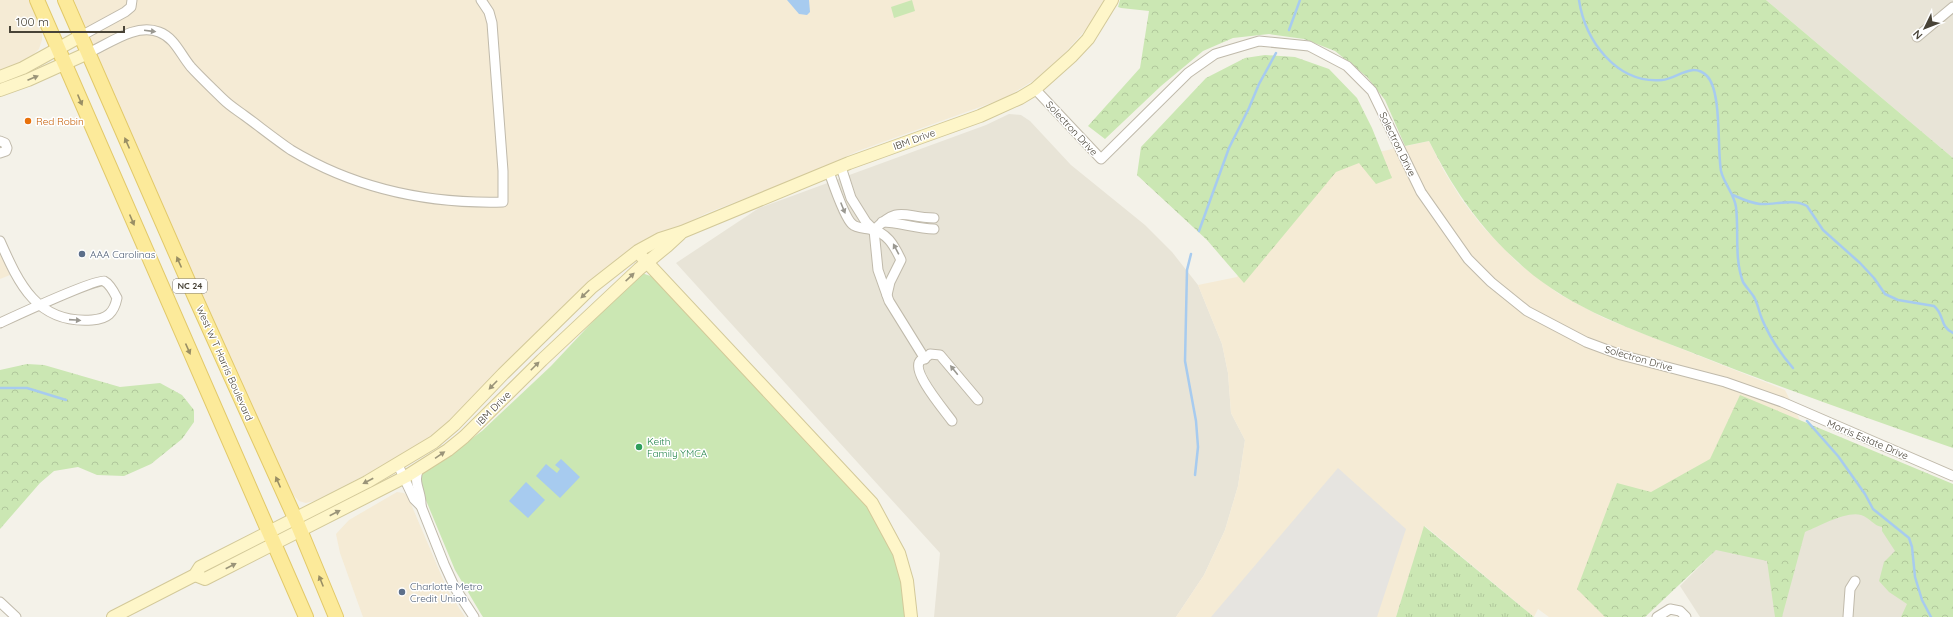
<svg xmlns="http://www.w3.org/2000/svg" width="1953" height="617" font-family="Quicksand,sans-serif">
<defs>
<pattern id="grass-tufts" width="24" height="20" patternUnits="userSpaceOnUse"><rect width="24" height="20" fill="#cbe7b3"/><path d="M3 7l-1-3M5 7V3M7 7l1-3M15 17l-1-3M17 17v-4M19 17l1-3" fill="none" stroke="#b0c79b"/></pattern>
<pattern id="forest-crowns" width="20" height="18" patternUnits="userSpaceOnUse"><rect width="20" height="18" fill="#cbe7b3"/><path d="M2 6a3 3 0 1 1 6 0M12 15a3 3 0 1 1 6 0" fill="none" stroke="#b0c79b"/></pattern>
</defs>
<rect width="100%" height="100%" fill="#f4f2e9"/>
<g fill="#e8e4d7">
<path d="M1766,0H1953V158Z"/>
<path d="M1009,114L1021,115L1030,121L1071,165L1145,225L1172,252L1198,285L1222,344L1228,373L1231,413L1245,440L1238,486L1225,530L1204,575L1176,617H934L940,553L676,263L759,208L986,125Z"/>
<path d="M1815,450L1889,517L1915,617H1700L1680,586Z"/>
</g>
<g fill="#f5ebd5">
<path d="M0,0H29L42,32V40L39,49L31,57L0,73Z"/>
<path d="M74,0H1105L1087,28L1063,55L1036,79L1005,98L858,151L806,175L707,213L647,243L438,433L379,468L314,501L306,503L299,501L291,493L133,138Z"/>
<path d="M1429,141L1444,171L1462,200L1483,227L1518,263L1559,294L1604,318L1785,390L1815,450L1635,617H1549L1538,609L1534,617L1425,526L1396,617H1176L1204,575L1225,530L1238,486L1245,440L1231,413L1228,373L1222,344L1198,285L1237,277L1333,162Z"/>
<path d="M0,252L10,275L0,279Z"/>
<path d="M397,492L404,493L408,497L448,591L465,617H363L340,553L336,534L349,520Z"/>
</g>
<path fill="url(#grass-tufts)" d="M1424,526L1534,617H1396Z"/>
<g fill="url(#forest-crowns)">
<path d="M1120,0H1766L1953,158V448C1866,418 1779,387 1693,353C1632,329 1567,308 1518,262C1479,227 1452,187 1429,141L1405,146L1385,100L1367,77L1335,51L1304,39L1269,34L1233,38L1203,51L1161,86L1105,139L1088,126L1140,68L1149,11L1121,8L1118,7Z"/>
<path d="M1265,55L1295,57L1329,69L1357,98L1372,128L1392,178L1376,184L1359,163L1336,172L1244,283L1207,240L1137,175L1141,147L1206,78L1245,58Z"/>
<path d="M27,364L44,365L120,387L160,383L182,395L194,410V422L182,439L151,464L124,476L97,475L78,467L54,471L40,483L0,529V370Z"/>
<path d="M1740,395L1953,484V617H1901L1907,604L1889,592L1879,581L1884,562L1895,551L1882,531V527C1874,526 1870,518 1861,515C1846,511 1820,526 1805,532L1782,617H1775L1767,561L1716,550L1645,617H1605L1577,589L1617,483L1651,492L1710,459Z"/>
</g>
<g fill="#cbe7b3">
<path d="M912,0L915,11L894,18L891,7Z"/>
<path d="M642,273L656,278L861,496L897,555L907,617H483L481,614L455,570L420,486L421,473L455,451L482,431L551,366L598,316Z"/>
</g>
<path fill="#e6e4e0" d="M1338,468L1406,529L1377,617H1211Z"/>
<g fill="#a7cbef">
<path d="M787,0H809L810,12L807,15L799,14Z"/>
<path d="M561,459L580,477L560,498L536,476L546,464L557,473L560,469L555,465Z"/>
<path d="M526,482L545,500L528,518L509,501Z"/>
</g>
<g fill="none" stroke-linecap="round" stroke-linejoin="round">
<g stroke="#a7cbef" stroke-width="2.5">
<path d="M1579,0C1585,40 1616,84 1662,80C1677,79 1692,61 1707,76C1722,91 1717,149 1721,171C1724,184 1734,193 1736,207C1739,231 1734,258 1743,282C1746,287 1751,292 1754,297C1758,304 1759,312 1762,319C1769,336 1781,354 1793,368"/>
<path d="M1289,30L1300,0"/>
<path d="M1733,195C1742,199 1750,203 1760,204C1775,205 1794,198 1807,206L1823,230L1860,263L1874,278L1885,294L1898,300L1934,306C1945,315 1939,326 1953,333"/>
<path d="M1199,231L1229,148L1249,108L1259,84L1276,53"/>
<path d="M1191,254L1187,270L1185,361L1196,421L1198,447L1195,475"/>
<path d="M0,388H27L66,400"/>
<path d="M1807,421L1838,456L1865,494L1873,509L1909,538L1912,547L1915,577L1922,600L1931,617"/>
</g>
<defs>
<g id="street">
<path d="M81,36L125,12L131,7L132,0"/>
<path d="M1917,37L1953,7"/>
<path d="M88,53C109,44 135,23 159,32C175,38 180,54 191,67C201,78 213,89 223,99C230,106 237,110 245,116C260,127 275,139 291,150C356,189 428,204 503,202V171L492,23L489,12L481,0"/>
<path d="M1035,89L1101,159L1188,73L1215,54L1259,41L1309,46L1347,66L1372,91L1421,192L1468,259L1491,282L1527,311L1586,342L1621,355L1725,382L1782,402L1953,476"/>
<path d="M0,141L5,143L7,148L6,151L0,153"/>
<path d="M841,167L851,198L866,222L874,230L878,270L889,301L925,359"/>
<path d="M829,172C833,183 844,217 852,224C856,228 863,228 869,229C887,232 894,245 901,260L890,282L887,295"/>
<path d="M882,222C899,222 916,229 934,229"/>
<path d="M874,230C900,204 904,218 934,218"/>
<path d="M0,241C19,284 37,324 92,320C107,319 114,313 117,298C114,292 110,284 104,281C97,278 13,317 0,323"/>
<path d="M952,421C945,411 911,372 920,361C922,359 928,357 930,354L940,355L978,400"/>
<path d="M398,465L414,499L421,506L444,564L455,588L474,617"/>
<path d="M419,469C412,482 422,492 421,506"/>
<path d="M0,602L16,617"/>
<path d="M1657,617L1670,609L1680,611L1686,617"/>
<path d="M1848,617L1850,589L1855,581"/>
</g>
<g id="secondary">
<path d="M0,77L23,68L81,36"/>
<path d="M0,90L28,80L88,53"/>
<path d="M642,257L872,503L899,553L907,581L911,617"/>
<path d="M195,575L205,579L407,476L448,450L464,437L542,360L639,269L667,246L680,234"/>
<path d="M113,617L195,575L200,567L367,482L434,442L454,425L503,374L592,287L638,251L660,239L682,232L849,163L980,116L1020,98L1035,89L1072,56L1088,39L1112,0"/>
</g>
<g id="primary">
<path d="M37,0L306,617"/>
<path d="M65,0L195,297L295,518L336,617"/>
</g>
</defs>
<use href="#street" stroke="#c0baab" stroke-width="11"/>
<use href="#secondary" stroke="#d3c999" stroke-width="14"/>
<use href="#primary" stroke="#e2c969" stroke-width="16"/>
<use href="#street" stroke="#fff" stroke-width="9"/>
<use href="#secondary" stroke="#fef6c9" stroke-width="12"/>
<use href="#primary" stroke="#fcea9a" stroke-width="14"/>
</g>
<defs><path id="oneway-solid" d="M-6-.8H1V-3.2L6.5 0L1 3.2V.8H-6Z"/></defs>
<g fill="#9a9891">
<use href="#oneway-solid" transform="translate(150 31) rotate(7)"/>
<use href="#oneway-solid" transform="translate(843 208) rotate(68)"/>
<use href="#oneway-solid" transform="translate(896 249) rotate(-118)"/>
<use href="#oneway-solid" transform="translate(75 320) rotate(4)"/>
<use href="#oneway-solid" transform="translate(954 370) rotate(-129)"/>
</g>
<g fill="#9a9479">
<use href="#oneway-solid" transform="translate(33 78) rotate(-23)"/>
<use href="#oneway-solid" transform="translate(630 277) rotate(-43)"/>
<use href="#oneway-solid" transform="translate(585 294) rotate(136)"/>
<use href="#oneway-solid" transform="translate(535 366) rotate(-45)"/>
<use href="#oneway-solid" transform="translate(493 385) rotate(134)"/>
<use href="#oneway-solid" transform="translate(440 455) rotate(-34)"/>
<use href="#oneway-solid" transform="translate(368 481) rotate(152)"/>
<use href="#oneway-solid" transform="translate(335 513) rotate(-27)"/>
<use href="#oneway-solid" transform="translate(231 566) rotate(-27)"/>
</g>
<g fill="#998e64">
<use href="#oneway-solid" transform="translate(80 100) rotate(67)"/>
<use href="#oneway-solid" transform="translate(127 143) rotate(-114)"/>
<use href="#oneway-solid" transform="translate(132 220) rotate(67)"/>
<use href="#oneway-solid" transform="translate(179 262) rotate(-114)"/>
<use href="#oneway-solid" transform="translate(188 349) rotate(66)"/>
<use href="#oneway-solid" transform="translate(278 482) rotate(-114)"/>
<use href="#oneway-solid" transform="translate(321 581) rotate(-112)"/>
</g>
<circle fill="#e8710a" stroke="#fff" stroke-width="1.5" cx="28" cy="121" r="4"/>
<g fill="#5c6f8a" stroke="#fff" stroke-width="1.5">
<circle cx="82" cy="254" r="4"/>
<circle cx="402" cy="592" r="4"/>
</g>
<circle fill="#2e9e5b" stroke="#fff" stroke-width="1.5" cx="639" cy="447" r="4"/>
<g text-anchor="middle" stroke-width="3" stroke-linejoin="round" paint-order="stroke">
<rect fill="#fff" stroke="#7f7b73" stroke-width="1" x="173" y="279" width="34" height="14" rx="3"/>
<g font-size="9" font-weight="bold" fill="#484337">
<text x="190" y="289">NC 24</text>
</g>
<g font-size="10" fill="#c56008" stroke="#fff" text-anchor="start">
<text x="36" y="125">Red Robin</text>
</g>
<g font-size="10" fill="#484337" stroke="#fff">
<text transform="translate(1072 128) rotate(47)" y="4">Solectron Drive</text>
<text transform="translate(914 139) rotate(-20)" y="4">IBM Drive</text>
<text transform="translate(1398 144) rotate(64)" y="4">Solectron Drive</text>
<text transform="translate(1639 358) rotate(16)" y="4">Solectron Drive</text>
<text transform="translate(225 363) rotate(66)" y="4">West W T Harris Boulevard</text>
<text transform="translate(493 408) rotate(-45)" y="4">IBM Drive</text>
<text transform="translate(1868 439) rotate(23)" y="4">Morris Estate Drive</text>
</g>
<g font-size="10" fill="#4e5e75" stroke="#fff" text-anchor="start">
<text x="90" y="258">AAA Carolinas</text>
<text x="410" y="590">Charlotte Metro<tspan x="410" dy="12">Credit Union</tspan></text>
</g>
<g font-size="10" fill="#27864d" stroke="#fff" text-anchor="start">
<text x="647" y="445">Keith<tspan x="647" dy="12">Family YMCA</tspan></text>
</g>
</g>
<g transform="translate(1925 28) rotate(227)" stroke="#ffffff" stroke-width="3" paint-order="stroke">
<path d="M0-3L7 15L0 10L-7 15Z" fill="#484337"/>
<text y="-6" font-size="11" font-weight="bold" text-anchor="middle" fill="#484337">N</text>
</g>
<path d="M10 26v6h114v-6" fill="none" stroke="#484337" stroke-width="2"/>
<text x="16" y="26" font-size="12" fill="#484337" stroke="#ffffff" stroke-width="3" paint-order="stroke">100 m</text>
</svg>
